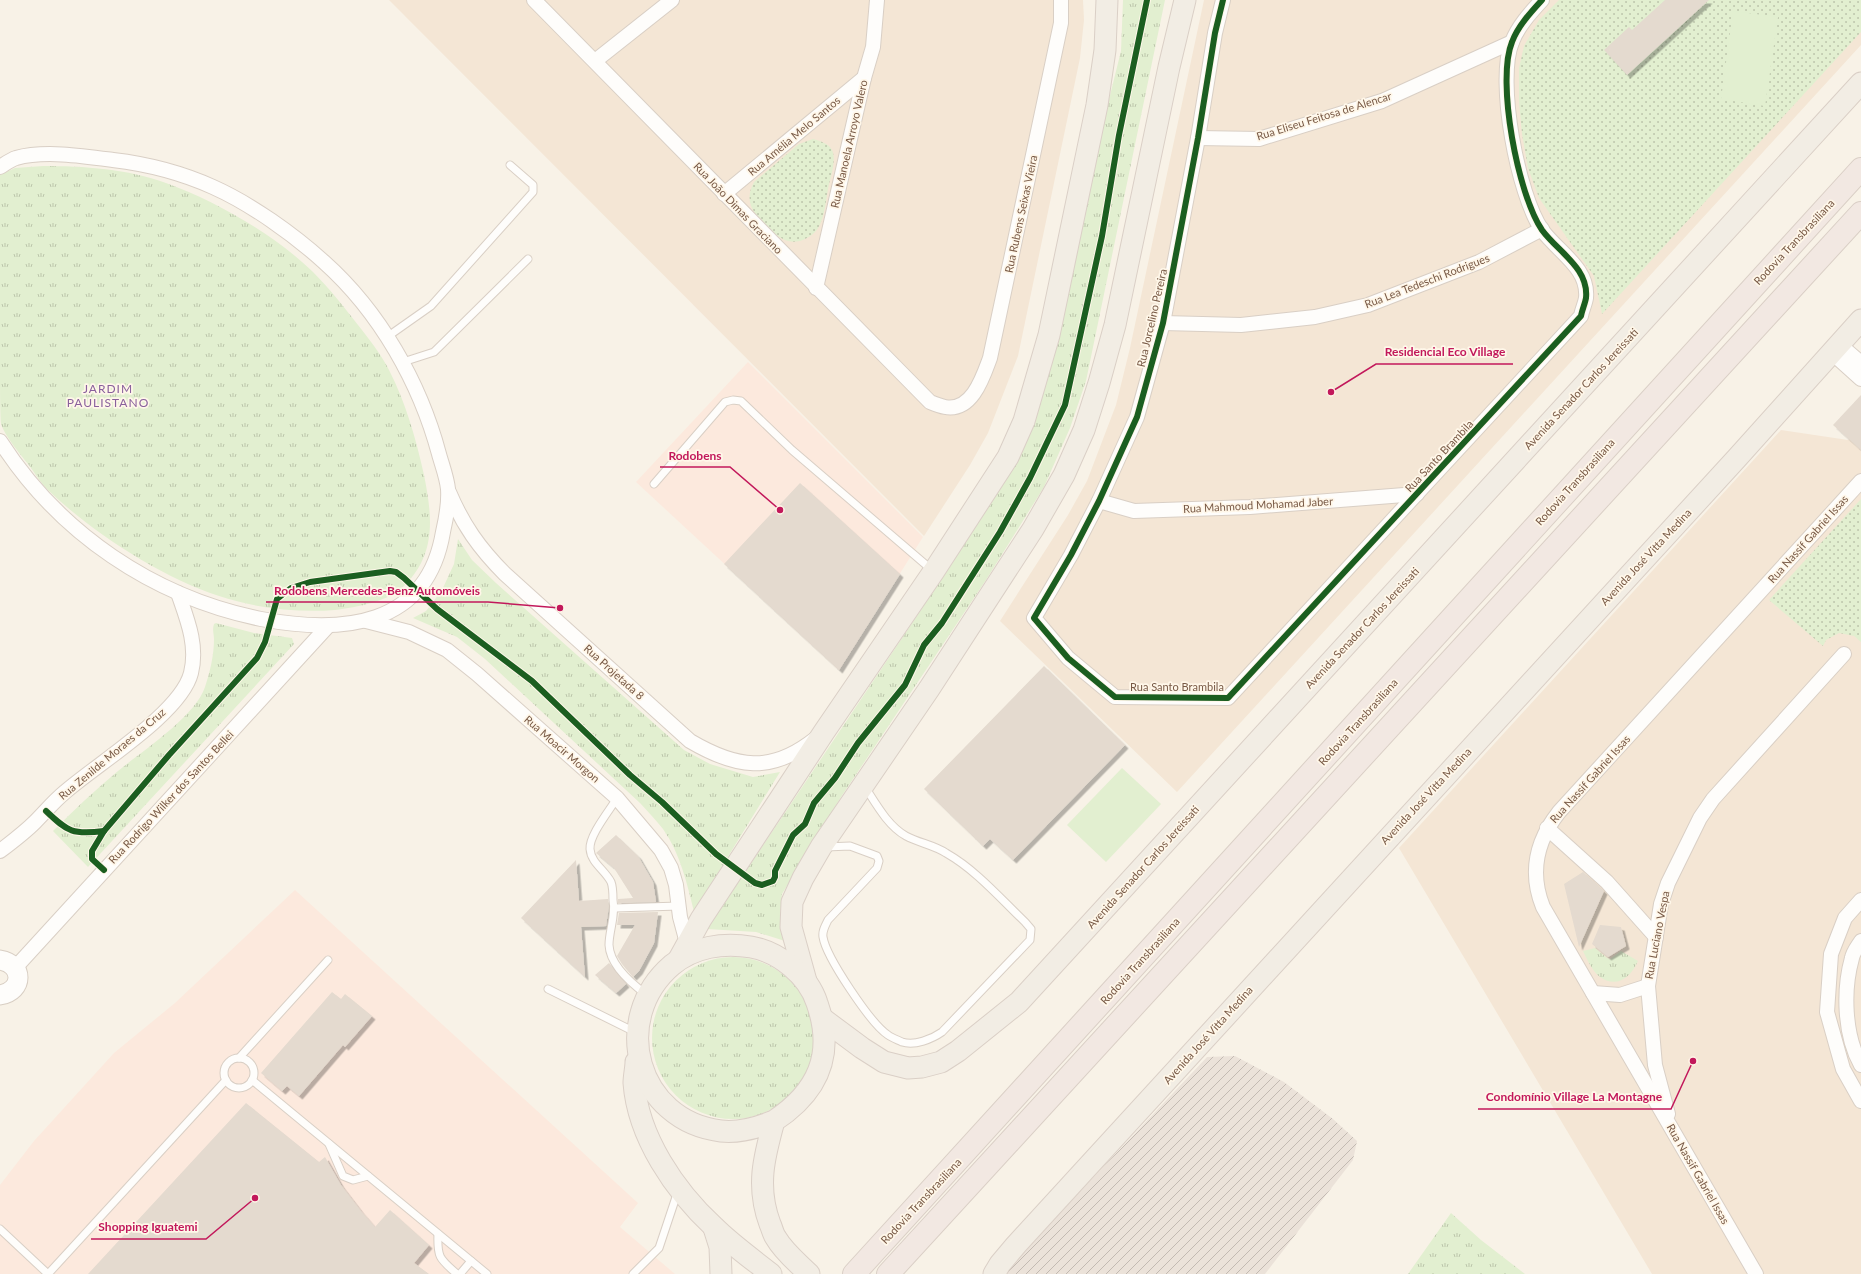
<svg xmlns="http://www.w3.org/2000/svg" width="1861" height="1274" font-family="Lato,sans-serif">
<defs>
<pattern id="industrial-furrows" width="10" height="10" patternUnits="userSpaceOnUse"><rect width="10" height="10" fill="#ebe2d9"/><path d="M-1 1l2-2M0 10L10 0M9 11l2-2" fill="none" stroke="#c3bab2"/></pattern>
<pattern id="grass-tufts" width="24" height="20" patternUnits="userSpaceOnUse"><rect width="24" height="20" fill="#e2efd0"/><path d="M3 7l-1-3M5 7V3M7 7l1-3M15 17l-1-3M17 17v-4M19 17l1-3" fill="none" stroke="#bcc5ab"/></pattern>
<pattern id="park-dots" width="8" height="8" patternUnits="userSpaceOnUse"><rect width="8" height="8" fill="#e2efd0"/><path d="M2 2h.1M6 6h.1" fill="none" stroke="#bcc5ab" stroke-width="1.8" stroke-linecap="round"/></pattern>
<filter id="shadow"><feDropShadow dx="3.5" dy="3.5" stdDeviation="0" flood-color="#0004"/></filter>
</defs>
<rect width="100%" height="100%" fill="#f8f2e7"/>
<g fill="#f4e6d5">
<path d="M389,0H1083L1084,20L1080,58L1018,356L988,433L970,465L924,536Z"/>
<path d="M1204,0H1861V45L1177,792L1000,621L1068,515L1087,481L1116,405L1130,348Z"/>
<path d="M1861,425V1274H1652L1399,848L1781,430L1848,440Z"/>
</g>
<g fill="#fce9dd">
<path d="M748,362L923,537L839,670L636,482Z"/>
<path d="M295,890L638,1203L620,1227L675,1274H0V1185L34,1141L114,1053L175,1003Z"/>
</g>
<path fill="url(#industrial-furrows)" d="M1235,1056L1284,1082L1333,1119L1357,1141L1353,1160L1265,1274H1005L1006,1270L1207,1057Z"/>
<g fill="url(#grass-tufts)">
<path d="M1123,0H1165L1086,381L1070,428L1044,487L986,580L841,797L782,894L780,916L785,941L756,932L707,929L951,565L1006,476L1085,196L1121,51Z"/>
<path d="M43,166C84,166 128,169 166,183C216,201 275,235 313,272C329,288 344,307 358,325C369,339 381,354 389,370C406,403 416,439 424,475C432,515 437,553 405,585C389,602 357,607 335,610C297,613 255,608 219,596C161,577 93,533 49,491C41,484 35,473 28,464C20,454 5,436 1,424C0,414 0,376 0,362C0,300 0,238 0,175L15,168Z"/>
<path d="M458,539L472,560L496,583L684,750L710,764L753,777L780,772L694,912C687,883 680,853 663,829C656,820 648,812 640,803L485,659L457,637L413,618L426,611L442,590L454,564Z"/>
<path d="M216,623L254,633L292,638L294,644L88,867L53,831C74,810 95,790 118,771C142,751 195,717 205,687C210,672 214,655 214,639C214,634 212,630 214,624Z"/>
<path d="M1595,948L1607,958L1610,959L1621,951L1638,961C1631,977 1617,989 1600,977C1592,971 1587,959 1583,951Z"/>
<circle cx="733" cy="1038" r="81"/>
<path d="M1451,1213L1481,1240L1525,1274H1408Z"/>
</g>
<g fill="url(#park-dots)">
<path d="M1559,0H1861V32L1602,314L1594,276L1539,198L1528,168L1522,134L1519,102V68L1524,46L1539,20Z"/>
<path d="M813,139C820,141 828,143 832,150C837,160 830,178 828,189C826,200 825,212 821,222C818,230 814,234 807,238C787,249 774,234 761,220C749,208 746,197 754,182L799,144Z"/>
<path d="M1861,499V642L1854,636L1839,633L1826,640L1823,646L1769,600Z"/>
</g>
<g fill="#e2efd0">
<path d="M1733,11L1778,17L1765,106L1721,99Z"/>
<path d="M1122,768L1161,804L1106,862L1067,825Z"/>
</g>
<g fill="#e4dacf" filter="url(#shadow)">
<path d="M1665,0H1709L1627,75L1604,50L1629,27L1632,30Z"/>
<path d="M1861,395V450L1833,425Z"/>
<path d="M800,483L900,574L839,670L724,564Z"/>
<path d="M1044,666L1125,745L1013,860L990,839L983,846L924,789Z"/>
<path d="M616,835L638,856L653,882L656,902L618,903V899L633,898L614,868L596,853Z"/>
<path d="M576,860L579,901L608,899L609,906L606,926L581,927L585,977L521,918Z"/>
<path d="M1583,872L1604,891L1579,947L1564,884Z"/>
<path d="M658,912L654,943L639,971L633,977L622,964L617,956L635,925H617L619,913Z"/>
<path d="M1600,925L1621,927L1626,946L1608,957L1592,944Z"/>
<path d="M609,963L626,984L616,993L595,975Z"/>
<path d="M332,992L341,999L345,994L372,1016L345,1047L343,1045L299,1096L287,1086L282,1091L261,1073Z"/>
<path d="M246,1103L319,1162L325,1157L341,1185L361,1211L375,1227L390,1210L429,1245L414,1263L429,1274H88Z"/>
</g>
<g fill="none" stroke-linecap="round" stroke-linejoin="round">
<defs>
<g id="lane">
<path d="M387,337L431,306L533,192V185L510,165"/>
<path d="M403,362L434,352L528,259"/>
<path d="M654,484L725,402L733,400L741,401L792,450L932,570"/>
<path d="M617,798C610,810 589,835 590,849C591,863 605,870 611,882C613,887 613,895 613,900C616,916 609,930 609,945C610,966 632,984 647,995"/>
<path d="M826,847L850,846L877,856L879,861L877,868L828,920C825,926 822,931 823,937C826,957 871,1024 888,1035C892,1038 898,1040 902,1042C915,1046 932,1039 942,1032L1030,940L1031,929L1025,922C1000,898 976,870 946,853C934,845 919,843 906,836C888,826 876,804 865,787"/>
<path d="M615,908L679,906"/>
<path d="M548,989L637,1033"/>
<path d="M239,1058L328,960"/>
<circle cx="239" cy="1073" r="15"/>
<path d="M252,1080L487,1274"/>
<path d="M329,1144L343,1176L353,1180L368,1176"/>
<path d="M0,1229L48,1274"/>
<path d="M438,1234C437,1258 440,1259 457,1274"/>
<path d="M48,1274L226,1080"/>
<path d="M460,1274L471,1261"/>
<path d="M633,1274L659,1248L678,1191"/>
</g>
<g id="street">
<path d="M534,0L930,402C935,404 940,406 945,407C972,412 983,377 990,358L1061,23V0"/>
<path d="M1223,0L1215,33L1198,138L1163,323L1137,417L1099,501L1071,555L1034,618L1068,658L1115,697L1228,698L1581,316C1582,310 1585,304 1586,298C1589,268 1558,252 1542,230C1518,195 1496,81 1512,42C1518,26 1531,12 1542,0"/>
<path d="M595,61L672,0"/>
<path d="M1198,138L1259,139L1382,101L1512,42"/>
<path d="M0,167C5,164 10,160 16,158C44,150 84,156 113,160C147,164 182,173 213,187C251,204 293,234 324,262C380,312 420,383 439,454C442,465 447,478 448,489C449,503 446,519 443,532C427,628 341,634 261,619C153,597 59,533 0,441"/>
<path d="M724,194L864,78"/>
<path d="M816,288L864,78L873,47L877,0"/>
<path d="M1163,323L1241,325L1315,317L1368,305L1479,262L1542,229"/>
<path d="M1839,344L1861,363"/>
<path d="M1831,352L1861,379"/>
<path d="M449,492C463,525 479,548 505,574L690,741C736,768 771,774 815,739"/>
<path d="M1099,501L1134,511L1250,507L1417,494"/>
<path d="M366,621L409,632L447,650L477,674L617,798L661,850L671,868L676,885L680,917L687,943"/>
<path d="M1547,828L1607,882L1656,937"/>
<path d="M0,851C12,842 24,833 35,822C45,812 54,801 65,792C97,764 181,713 191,673C198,645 187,619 178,593"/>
<path d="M1861,900L1845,918L1831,954L1827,1012L1843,1069L1861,1101"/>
<path d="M1861,941C1858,946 1853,952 1852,958C1843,990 1844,1035 1861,1065"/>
<path d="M15,968L328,626"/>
<path d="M1593,993L1620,995L1648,986"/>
<path d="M1668,1114L1655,1065L1648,986L1661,904L1668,883L1700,818L1713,799L1844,654"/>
<path d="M1756,1274L1543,907C1529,872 1537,840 1559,812L1861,481"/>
</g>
<path id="secondary" d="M0,960C24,964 24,991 0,995"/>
<g id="primary">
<path d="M679,959L701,919L824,732L934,571L1008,457L1024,421L1049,335L1097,105L1105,50L1107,0"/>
<path d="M806,981L791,927L792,902L803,878L821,847L929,689L1033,529L1064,475L1084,430L1099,383L1115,325L1169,67L1185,0"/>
<path d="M823,1019L862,1048L884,1062L908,1068L922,1067L941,1062L958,1051L1019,1002L1861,83"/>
<path d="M636,1062C636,1068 634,1076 634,1083C638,1137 675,1191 714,1227C731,1244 752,1259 771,1274"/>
<path d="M774,1121C757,1128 739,1133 721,1131C637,1121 609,1019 672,965C694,947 723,942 751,947C779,952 808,975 817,1003C835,1054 818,1092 774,1121C764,1157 756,1187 770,1224C772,1228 773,1234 776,1238C784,1252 798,1263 809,1274"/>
<path d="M714,1228L720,1247L721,1274"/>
<path d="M994,1274L1000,1264L1016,1245L1737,458L1861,320"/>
</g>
<g id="highway">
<path d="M854,1274L1861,169"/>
<path d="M888,1274L1861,213"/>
</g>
</defs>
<use href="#lane" stroke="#d9cfc5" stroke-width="9"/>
<use href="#street" stroke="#d9cfc5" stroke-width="16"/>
<use href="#secondary" stroke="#d8cec3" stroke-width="21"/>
<use href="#primary" stroke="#dacfc6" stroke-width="23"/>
<use href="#highway" stroke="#dacfc6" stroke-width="24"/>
<use href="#lane" stroke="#fefdfb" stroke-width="7"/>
<use href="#street" stroke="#fefdfb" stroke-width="14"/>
<use href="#secondary" stroke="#fefdfb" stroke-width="19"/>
<use href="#primary" stroke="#f2ede4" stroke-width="21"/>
<use href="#highway" stroke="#f2e8e2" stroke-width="22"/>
<defs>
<g id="cycleway">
<path d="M1223,0L1215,33L1198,138L1163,323L1137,417L1099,501L1071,555L1034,618L1068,658L1115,697L1228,698L1581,316C1582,310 1585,304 1586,298C1589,268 1558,252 1542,230C1518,195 1496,81 1512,42C1518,26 1531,12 1542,0"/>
<path d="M46,811C68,832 73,835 104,831L92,851V859L104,870"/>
<path d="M104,831L169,755L257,658L265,642L277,599L291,588L310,582L390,571L396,572L404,578L437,609L532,681L630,775L662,802L716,854L755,883L762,885L773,881L775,877V871L793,835L805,824L814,803L835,778L858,743L905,685L924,645L942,623L1000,532L1030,478L1065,405L1102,236L1119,135L1147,0"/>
</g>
</defs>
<use href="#cycleway" stroke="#fff7e9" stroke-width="8"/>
<use href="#cycleway" stroke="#1b5e20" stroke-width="6"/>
</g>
<g text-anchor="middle" stroke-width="3.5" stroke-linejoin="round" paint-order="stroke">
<g font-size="11" fill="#785945" stroke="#fff7e9">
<text transform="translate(1324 116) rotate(-17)" y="4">Rua Eliseu Feitosa de Alencar</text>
<text transform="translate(794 136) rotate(-40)" y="4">Rua Amélia Melo Santos</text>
<text transform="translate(849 144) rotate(-77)" y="4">Rua Manoela Arroyo Valero</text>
<text transform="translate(738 208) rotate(46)" y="4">Rua João Dimas Graciano</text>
<text transform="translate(1021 214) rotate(-78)" y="4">Rua Rubens Seixas Vieira</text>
<text transform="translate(1794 242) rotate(-47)" y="4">Rodovia Transbrasiliana</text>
<text transform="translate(1427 281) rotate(-21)" y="4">Rua Lea Tedeschi Rodrigues</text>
<text transform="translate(1152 318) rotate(-77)" y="4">Rua Jorcelino Pereira</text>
<text transform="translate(1581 389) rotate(-47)" y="4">Avenida Senador Carlos Jereissati</text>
<text transform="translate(1439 456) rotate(-47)" y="4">Rua Santo Brambila</text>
<text transform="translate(1575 482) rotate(-48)" y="4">Rodovia Transbrasiliana</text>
<text transform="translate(1258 505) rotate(-3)" y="4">Rua Mahmoud Mohamad Jaber</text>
<text transform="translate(1808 539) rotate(-48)" y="4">Rua Nassif Gabriel Issas</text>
<text transform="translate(1646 557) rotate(-47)" y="4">Avenida José Vitta Medina</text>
<text transform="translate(1362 628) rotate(-47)" y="4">Avenida Senador Carlos Jereissati</text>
<text transform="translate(614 672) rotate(42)" y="4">Rua Projetada 8</text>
<text x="1177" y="691">Rua Santo Brambila</text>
<text transform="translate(1358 722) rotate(-48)" y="4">Rodovia Transbrasiliana</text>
<text transform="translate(562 749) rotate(41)" y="4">Rua Moacir Morgon</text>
<text transform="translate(112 754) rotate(-40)" y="4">Rua Zenilde Moraes da Cruz</text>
<text transform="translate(1590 779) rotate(-48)" y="4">Rua Nassif Gabriel Issas</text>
<text transform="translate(1426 796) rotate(-47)" y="4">Avenida José Vitta Medina</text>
<text transform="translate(171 797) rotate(-47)" y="4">Rua Rodrigo Wilker dos Santos Bellei</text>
<text transform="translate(1143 867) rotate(-48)" y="4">Avenida Senador Carlos Jereissati</text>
<text transform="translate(1657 935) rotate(-79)" y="4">Rua Luciano Vespa</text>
<text transform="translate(1140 961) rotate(-48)" y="4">Rodovia Transbrasiliana</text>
<text transform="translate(1208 1035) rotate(-48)" y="4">Avenida José Vitta Medina</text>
<text transform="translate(1698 1174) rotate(60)" y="4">Rua Nassif Gabriel Issas</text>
<text transform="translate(921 1201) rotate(-47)" y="4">Rodovia Transbrasiliana</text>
</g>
<g font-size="12" letter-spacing="1" fill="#89609c" stroke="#fff7e9">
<text x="108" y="393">JARDIM<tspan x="108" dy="14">PAULISTANO</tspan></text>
</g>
</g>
<path fill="none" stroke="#c2185b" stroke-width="1.5" d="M1331 392L1376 364H1513M780 510L730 467H660M560 608L488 602H266M1693 1061L1671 1109H1478M255 1198L206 1239H91"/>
<g fill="#c2185b" stroke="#fff7e9" stroke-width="1.5">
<circle cx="1331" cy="392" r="4"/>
<circle cx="780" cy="510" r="4"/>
<circle cx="560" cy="608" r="4"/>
<circle cx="1693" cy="1061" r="4"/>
<circle cx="255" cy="1198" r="4"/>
</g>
<g font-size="12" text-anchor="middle" font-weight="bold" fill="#c2185b" stroke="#fff7e9" stroke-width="3.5" stroke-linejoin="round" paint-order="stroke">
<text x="1445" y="356">Residencial Eco Village</text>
<text x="695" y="460">Rodobens</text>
<text x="377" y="595">Rodobens Mercedes-Benz Automóveis</text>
<text x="1574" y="1101">Condomínio Village La Montagne</text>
<text x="148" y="1231">Shopping Iguatemi</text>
</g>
</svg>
